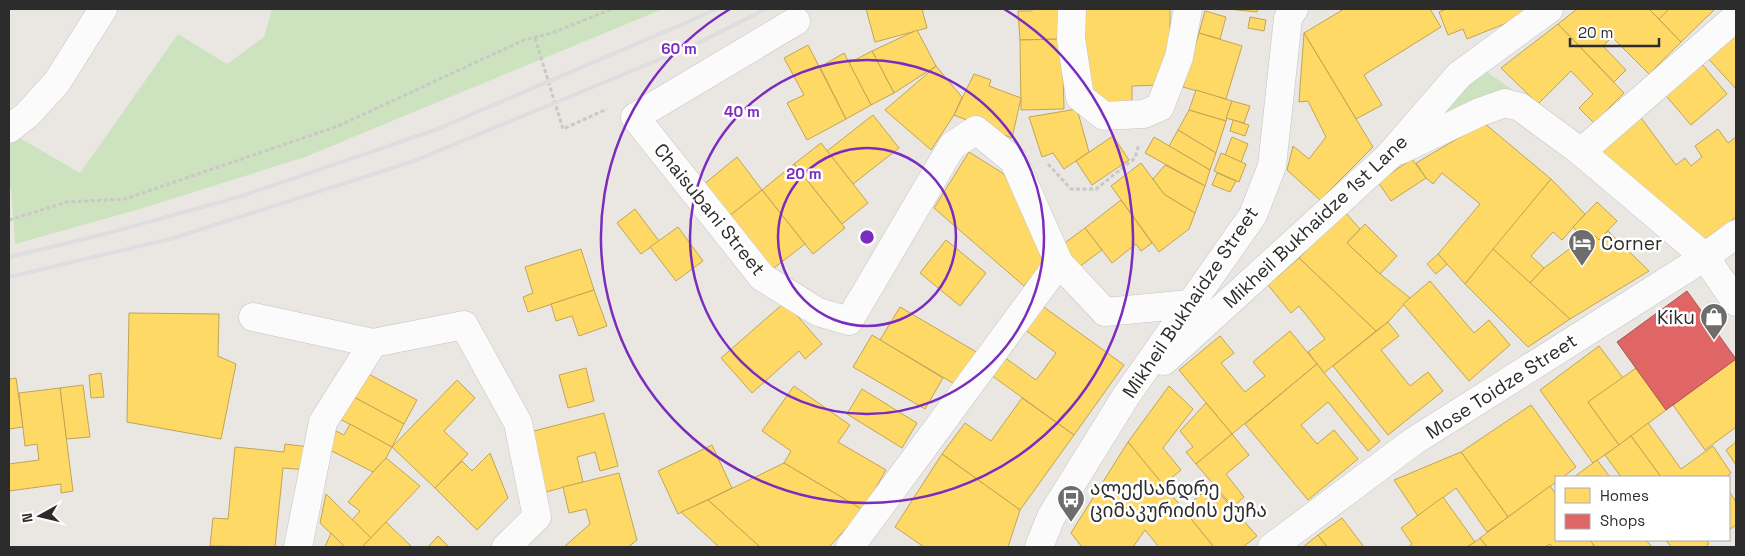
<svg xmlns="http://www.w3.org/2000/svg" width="1745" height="556" font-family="'Space Grotesk','Noto Sans Georgian',sans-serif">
<rect width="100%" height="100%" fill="#eae7e3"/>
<g fill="#cde3bf">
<path d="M272,9H663L305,157L140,209L15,244L11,189L9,187V140L13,134L80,173L178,34L227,64L264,37Z"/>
<path d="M1483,69L1521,96L1415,133Z"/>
</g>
<g fill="#ffd966" stroke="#c0a555">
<path d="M866,9H922L927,28L875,42Z"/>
<path d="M1032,9H1061L1062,39L1020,40L1018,11H1032Z"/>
<path d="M1075,9H1170V56L1159,85L1132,86V103H1095L1083,97Z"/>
<path d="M1228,9H1257V12Z"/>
<path d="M1344,9H1430L1441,27L1364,75L1382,105L1356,119L1304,33Z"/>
<path d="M1446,9H1526L1509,22L1467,39L1463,29L1448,35L1439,12Z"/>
<path d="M1577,9H1649L1681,42L1649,74L1612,37L1603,46L1626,70L1614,82L1558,24Z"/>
<path d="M1649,9H1669L1659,19Z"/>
<path d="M1669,9H1715L1681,42L1659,19Z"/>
<path d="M1205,11L1226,17L1220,39L1199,33Z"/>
<path d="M1250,17L1266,20L1264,31L1248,28Z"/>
<path d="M1558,24L1624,93L1594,123L1579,108L1593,94L1571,71L1538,104L1501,68Z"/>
<path d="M1736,25V89L1705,55Z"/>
<path d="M917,30L936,66L894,93L872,51Z"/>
<path d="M1199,33L1242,46L1226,99L1183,87Z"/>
<path d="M1304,33L1373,147L1320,200L1287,170L1293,146L1309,159L1326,137L1308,101L1299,102Z"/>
<path d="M1062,39L1064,109L1021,110L1020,40Z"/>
<path d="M808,45L846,119L807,140L787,103L804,95L784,58Z"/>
<path d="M872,51L894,93L871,105L849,63Z"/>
<path d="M844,53L871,105L846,119L820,67Z"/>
<path d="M1697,58L1727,94L1691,125L1661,90Z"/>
<path d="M936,66L962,97L954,115L931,150L885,110Z"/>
<path d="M974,74L991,80L989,86L1021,98L1012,138L954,115Z"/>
<path d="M1196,90L1232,101L1226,121L1189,110Z"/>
<path d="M1232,101L1250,106L1244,123L1226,118Z"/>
<path d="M1077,109L1089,152L1064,169L1053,153L1042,157L1029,117Z"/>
<path d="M1189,110L1226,121L1216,153L1178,130Z"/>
<path d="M873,115L899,148L853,184L827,151Z"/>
<path d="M1639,115L1676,165L1685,158L1691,166L1702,157L1695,146L1718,129L1728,143L1736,137V217L1699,245L1601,160L1599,147Z"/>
<path d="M1233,120L1249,125L1245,136L1230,131Z"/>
<path d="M1484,123L1551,179L1465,284L1438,254L1480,204L1442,173L1433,184L1426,178L1416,163Z"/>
<path d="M1178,130L1216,153L1210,170L1169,146Z"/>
<path d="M1113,136L1129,160L1092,185L1076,161Z"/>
<path d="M1154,137L1210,170L1205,186L1145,153Z"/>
<path d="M1232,137L1248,144L1241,162L1225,155Z"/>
<path d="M821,143L868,203L842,224L794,164Z"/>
<path d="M969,152L1004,174L1047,258L1024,286L934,208Z"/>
<path d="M1221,153L1246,164L1239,182L1214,171Z"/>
<path d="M737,157L762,190L728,217L703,185Z"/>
<path d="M1412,159L1426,178L1391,201L1378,182Z"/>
<path d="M1141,163L1164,194L1195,213L1189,229L1159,252L1111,186Z"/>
<path d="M794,164L845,228L813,254L762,190Z"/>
<path d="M1165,165L1205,186L1195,213L1164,194L1153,179Z"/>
<path d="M1217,173L1236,181L1230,192L1212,185Z"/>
<path d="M1551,179L1585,214L1562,240L1553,232L1531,256L1544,268L1530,283L1493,249Z"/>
<path d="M762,190L805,244L770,271L728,217Z"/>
<path d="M1121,200L1152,243L1141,251L1136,244L1112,263L1085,228Z"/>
<path d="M1597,202L1617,221L1599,240L1591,232L1584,238L1573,227Z"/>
<path d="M635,209L659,241L641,254L617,223Z"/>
<path d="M1345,212L1360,229L1347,243L1380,274L1410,298L1388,322L1376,331L1299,258Z"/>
<path d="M1365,224L1397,256L1380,274L1347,243Z"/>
<path d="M678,227L703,261L676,281L650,247Z"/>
<path d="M1085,228L1102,250L1079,267L1062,245Z"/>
<path d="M1608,231L1649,271L1570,319L1530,283L1544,268L1584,238L1591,232L1599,240Z"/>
<path d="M946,240L986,273L960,306L920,273Z"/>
<path d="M581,249L594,290L528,312L523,297L533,293L525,267Z"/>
<path d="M1493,249L1570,319L1528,347L1465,284Z"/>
<path d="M1438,254L1447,264L1436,274L1427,264Z"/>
<path d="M1299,258L1376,331L1324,373L1308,352L1325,339L1299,306L1291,313L1268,285Z"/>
<path d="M1430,281L1474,333L1489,320L1510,345L1469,381L1403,304Z"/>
<path d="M594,290L607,326L579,336L572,316L556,321L551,304Z"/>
<path d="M785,302L822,344L805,359L799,351L752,393L721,358Z"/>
<path d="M1041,305L1124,365L1074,435L991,375L1004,357L1036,380L1056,353L1024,329Z"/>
<path d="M900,307L978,353L958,386L880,340Z"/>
<path d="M129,313L219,314L218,356L236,364L221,439L127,422Z"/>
<path d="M1388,322L1399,336L1381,350L1410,386L1428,372L1443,391L1388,435L1333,366Z"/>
<path d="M1290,331L1317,364L1232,434L1179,370L1220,336L1234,353L1221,363L1245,392L1265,376L1253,362Z"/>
<path d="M872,335L943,378L925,409L853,367Z"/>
<path d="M1599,346L1623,378L1588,402L1619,445L1593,463L1540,390Z"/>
<path d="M1736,359V427L1705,450L1673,405Z"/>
<path d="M1317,364L1380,441L1368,451L1328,402L1301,425L1317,444L1334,430L1358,459L1308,500L1245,424Z"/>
<path d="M586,368L594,401L568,408L559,375Z"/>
<path d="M1636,368L1666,410L1619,445L1588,402Z"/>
<path d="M363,371L417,400L404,424L350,395Z"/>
<path d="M101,373L104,397L91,398L89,375Z"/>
<path d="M16,378L23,427L9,429V379Z"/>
<path d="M457,380L475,398L444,431L468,454L435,488L392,447Z"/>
<path d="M83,385L90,437L66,439L60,388Z"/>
<path d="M794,386L850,425L838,442L886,470L863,510L784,463L791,451L762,431Z"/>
<path d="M1169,386L1193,409L1163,448L1181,470L1163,485L1128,442Z"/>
<path d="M60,388L73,491L61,493V484L9,491V464L39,460L37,444L25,446L19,393Z"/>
<path d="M862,389L917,423L902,448L847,414Z"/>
<path d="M350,395L404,424L392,447L338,418Z"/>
<path d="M1022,398L1074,435L1020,510L942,454L965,423L991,441Z"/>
<path d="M1206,403L1232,434L1196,464L1186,452L1193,447L1180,431Z"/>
<path d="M1531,405L1576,467L1563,477H1556V482L1508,517L1461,452Z"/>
<path d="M604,413L618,466L600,471L595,452L577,457L583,482L546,492L530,432Z"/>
<path d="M1648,423L1681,469L1713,446L1731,473L1726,477H1661L1631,436Z"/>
<path d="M350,424L392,447L386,458L373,472L326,448L336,431L344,435Z"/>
<path d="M1232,434L1249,455L1226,474L1244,497L1233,507L1196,464Z"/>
<path d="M1631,436L1661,477H1621L1605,455Z"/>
<path d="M1128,442L1183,509L1214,547H1159L1145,530L1133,547H1082L1071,533Z"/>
<path d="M1736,442V465L1726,450Z"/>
<path d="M285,444L309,447L307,470L283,468L275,547L210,546L213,518L228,519L235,447L284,452Z"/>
<path d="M712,445L732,488L678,514L658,471Z"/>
<path d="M1461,452L1508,517L1487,532L1456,488L1418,516L1394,480Z"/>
<path d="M490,453L508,498L477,530L435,488L462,461L472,471Z"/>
<path d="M942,454L1020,510L1008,547H924L895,527Z"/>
<path d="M386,458L420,486L371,538L352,520L360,511L348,502L373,472Z"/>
<path d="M1597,460L1610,477H1574L1593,463Z"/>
<path d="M784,463L863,510L829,547H760L708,500Z"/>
<path d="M619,473L637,540L628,547H564L590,524L586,509L569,513L563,487Z"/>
<path d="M1212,485L1257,536L1243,547H1214L1183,509Z"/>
<path d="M1550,486L1556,494V540H1590L1595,547H1552L1550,544L1545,547H1487L1480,538Z"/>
<path d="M1729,491L1736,502V525L1729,530Z"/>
<path d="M326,494L371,538L362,547H345L320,523Z"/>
<path d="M1443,497L1475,542L1467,547H1408L1412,544L1401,528Z"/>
<path d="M708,500L760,547H719L681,512Z"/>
<path d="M1342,518L1364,547H1327L1318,535Z"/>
<path d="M386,522L412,547H362Z"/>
<path d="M331,533L345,547H325Z"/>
<path d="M1318,535L1327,547H1303Z"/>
<path d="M438,536L449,547H428Z"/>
<path d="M1480,538L1487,547H1467L1475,542Z"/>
<path d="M1590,540H1646L1652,547H1595Z"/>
<path d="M1666,540H1706L1709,544L1705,547H1671Z"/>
</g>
<path fill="#e06666" stroke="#a55" d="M1687,291L1736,359L1666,410L1617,342Z"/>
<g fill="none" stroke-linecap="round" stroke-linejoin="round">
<defs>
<g id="minor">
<path d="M1072,9L1071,39L1080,97L1104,116L1144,114L1160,107L1179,57L1188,9"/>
<path d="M796,21L635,117L762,277L818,312L849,321L952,146L976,130L1014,161L1059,263"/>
<path d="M9,129L27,115L57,82L103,9"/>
<path d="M1400,150L1480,112L1505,103L1520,107L1581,152L1705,257L1736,302"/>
<path d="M1581,152L1736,17"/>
<path d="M253,317L373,343L464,325L518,423L537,517L506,547"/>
<path d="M1164,361L1389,156L1459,75L1549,9"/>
<path d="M298,547L323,422L373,343"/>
<path d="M850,547L1059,263L1105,312L1190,304"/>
<path d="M1039,547L1051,517L1126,396L1253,215L1272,166L1288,18L1294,9"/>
<path d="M1272,547L1414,441L1705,257L1736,234"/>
</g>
</defs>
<use href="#minor" stroke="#c4c3c3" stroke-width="29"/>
<g stroke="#c8c8c7" stroke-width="3" stroke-dasharray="4 2.5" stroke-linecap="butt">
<path d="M535,38L563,129L607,109"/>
<path d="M1048,164L1071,189H1096L1135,158L1139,144"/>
<path d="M9,220L67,202L125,199L338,126L524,40L552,33L612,9"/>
</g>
<use href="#minor" stroke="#fcfbfb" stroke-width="28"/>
<g stroke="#dedee0" stroke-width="4">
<path d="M9,257L101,235L242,196L435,130L690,21L716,9"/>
<path d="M9,277L174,238L414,161L692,46L766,9"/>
</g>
</g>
<g fill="none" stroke="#7b2cbf" stroke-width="2.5">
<circle cx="867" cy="237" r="89"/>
<circle cx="867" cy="237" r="177"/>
<path d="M1004 9A266 266 0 1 1 730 9"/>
</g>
<defs>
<symbol id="hotel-pin" viewBox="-11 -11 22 30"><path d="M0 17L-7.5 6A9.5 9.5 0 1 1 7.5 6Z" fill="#6e6d6c" stroke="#fff"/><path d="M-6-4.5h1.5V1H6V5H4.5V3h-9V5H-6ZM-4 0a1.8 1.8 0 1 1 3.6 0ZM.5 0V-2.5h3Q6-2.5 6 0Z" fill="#fff"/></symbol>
<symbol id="shop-pin" viewBox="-11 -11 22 30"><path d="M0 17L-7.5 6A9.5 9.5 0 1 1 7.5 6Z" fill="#6e6d6c" stroke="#fff"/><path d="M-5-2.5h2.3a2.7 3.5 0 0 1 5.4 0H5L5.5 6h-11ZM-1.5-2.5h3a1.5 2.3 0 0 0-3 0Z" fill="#fff"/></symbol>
<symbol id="bus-pin" viewBox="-11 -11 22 30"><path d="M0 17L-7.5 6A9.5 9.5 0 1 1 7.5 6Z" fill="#6e6d6c" stroke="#fff"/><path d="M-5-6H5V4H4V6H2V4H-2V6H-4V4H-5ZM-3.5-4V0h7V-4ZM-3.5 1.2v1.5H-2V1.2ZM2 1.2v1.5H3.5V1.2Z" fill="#fff"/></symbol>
</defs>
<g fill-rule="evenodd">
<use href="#hotel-pin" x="1566" y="227" width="32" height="43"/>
<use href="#shop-pin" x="1698" y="301" width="32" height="43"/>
<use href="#bus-pin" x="1055" y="483" width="32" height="43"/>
</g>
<g text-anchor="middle" stroke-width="5" stroke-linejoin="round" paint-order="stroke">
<g font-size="19" fill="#2c2c2c" stroke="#fff">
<text transform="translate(710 209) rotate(51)" y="7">Chaisubani Street</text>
<text transform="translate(1315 221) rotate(-43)" y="7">Mikheil Bukhaidze 1st Lane</text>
<text transform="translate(1190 302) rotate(-56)" y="7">Mikheil Bukhaidze Street</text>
<text transform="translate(1501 386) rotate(-33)" y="7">Mose Toidze Street</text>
</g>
<g font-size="19" fill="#2c2c2c" stroke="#fff" text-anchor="start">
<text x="1601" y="250">Corner</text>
<text x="1695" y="324" text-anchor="end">Kiku</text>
<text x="1090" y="495">ალექსანდრე<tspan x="1090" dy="22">ციმაკურიძის ქუჩა</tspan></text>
</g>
</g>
<circle cx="867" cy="237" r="8" fill="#7b2cbf" stroke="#fff" stroke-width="2.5"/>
<g font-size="15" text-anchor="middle" font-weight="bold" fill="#7b2cbf" stroke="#fff" stroke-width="5" stroke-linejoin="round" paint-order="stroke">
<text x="679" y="54">60 m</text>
<text x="742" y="117">40 m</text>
<text x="804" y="179">20 m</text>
</g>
<rect width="1745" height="556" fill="none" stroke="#2c2c2c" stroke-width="20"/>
<rect x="1555" y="476" width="175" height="65" fill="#ffffff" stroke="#ababab"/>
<rect x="1565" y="488" width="25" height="15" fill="#ffd966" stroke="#ababab"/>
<text x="1600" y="501" font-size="15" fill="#2c2c2c">Homes</text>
<rect x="1565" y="514" width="25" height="15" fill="#e06666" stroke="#ababab"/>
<text x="1600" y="526" font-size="15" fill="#2c2c2c">Shops</text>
<g transform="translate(40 516) rotate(262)" stroke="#ffffff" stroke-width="4" paint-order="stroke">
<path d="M0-4L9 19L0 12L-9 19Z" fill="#2c2c2c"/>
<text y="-8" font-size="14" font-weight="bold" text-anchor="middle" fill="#2c2c2c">N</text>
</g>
<path d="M1570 38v8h89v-8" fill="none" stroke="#2c2c2c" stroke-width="2.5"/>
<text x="1578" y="38" font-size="15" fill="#2c2c2c" stroke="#ffffff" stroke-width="4" paint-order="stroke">20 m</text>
</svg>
